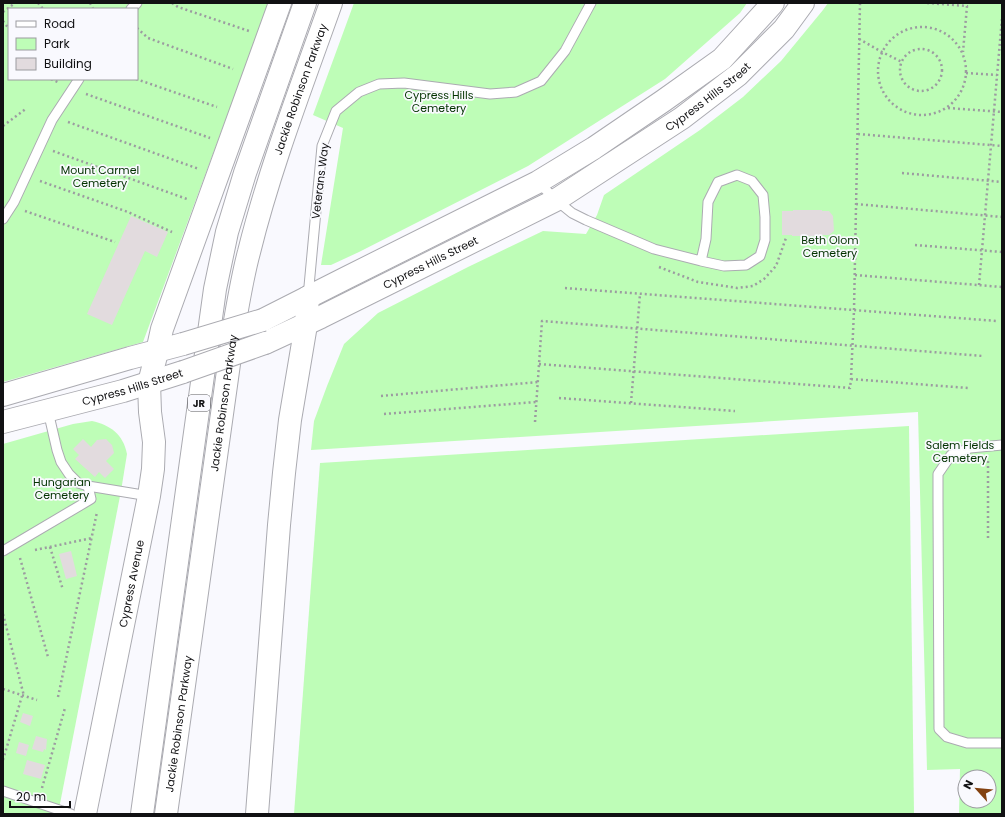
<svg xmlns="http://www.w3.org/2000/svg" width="1005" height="817" font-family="Poppins,sans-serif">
<rect width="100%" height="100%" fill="#f9f9fe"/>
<g fill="#befdb7" fill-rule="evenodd">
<path d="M3,3H269L143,342L3,382ZM9,9H137V79H9Z"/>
<path d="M354,3H747L740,13L665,79L528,166L359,252L331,265H321L343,128L313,115Z"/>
<path d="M828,3H1002V814H959L960,769L927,770L918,412L311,450L314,421L327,386L344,344L378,313L468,267L543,231L586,234L597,215L604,195L700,130L743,97L781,61L823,10ZM965,777H989V801H965Z"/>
<path d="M92,421C110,425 123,434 127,454L121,491L58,814H3V444L73,424Z"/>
<path d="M909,426L914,814H294L320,463Z"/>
</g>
<g fill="#e2dbde">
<path d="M793,210H822V211H829L833,216L834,231L829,235H822V236H792V235H782V211H793Z"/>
<path d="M131,216L168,232L157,257L145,251L112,325L87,314Z"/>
<path d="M83,439L91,447L97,440L106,439L112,445L114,453L106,461L114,469L105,478L99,472L95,477L75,459L79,455L73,449Z"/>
<path d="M71,551L77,576L66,579L59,554Z"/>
<path d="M23,713L33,716L30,726L20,722Z"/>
<path d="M36,736L47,739L46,750L44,749L43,752L32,749Z"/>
<path d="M19,742L29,745L26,756L16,753Z"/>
<path d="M27,760L45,765L41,779L23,774Z"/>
</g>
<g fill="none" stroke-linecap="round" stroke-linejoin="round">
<defs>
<g id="lane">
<path d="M131,9L137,3"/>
<path d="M538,182L556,200L572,213L586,220L654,249L701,261L724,266L746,265L760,256L765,240V217L763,195L752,181L737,175L718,182L708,202L706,239L701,261"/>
<path d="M3,219L14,202L52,120L79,79"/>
<path d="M308,297L322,146L336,111L359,92L379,84L404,83L490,94L516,92L541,81L565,51L591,3"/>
<path d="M48,411L57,450L61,462L69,474L78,483L88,486L149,496"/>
<path d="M1002,445L970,448L951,455L938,474V502L939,729L947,737L967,743H1002"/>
<path d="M3,551L91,499L88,486"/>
<path d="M3,791L71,814"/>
</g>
<g id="secondary">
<path d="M263,320L346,278L538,182L594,148L663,101L722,59L773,3"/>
<path id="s1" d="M265,343L321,317L556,200L682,118L738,75L784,29L803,3"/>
<path d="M3,395L130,358L183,344"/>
<path id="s2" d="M3,422L123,391L183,372"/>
<path id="s3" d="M85,814L149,496L153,469L154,442L150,412L149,383L157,352"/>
</g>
<g id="highway">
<path d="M157,352L162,329L280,3"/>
<path d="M142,814L215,289L227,232L245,173L305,3"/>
<path id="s4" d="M166,814L235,321C239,298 243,274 249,252C270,167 302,85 331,3"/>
<path d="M257,814L279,525L284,473L290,420L306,325L308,297"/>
</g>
</defs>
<use href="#lane" stroke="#ababb1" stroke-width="11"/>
<use href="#secondary" stroke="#ababb1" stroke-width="24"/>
<use href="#highway" stroke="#ababb1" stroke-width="24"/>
<g stroke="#9c9ca0" stroke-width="2.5" stroke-dasharray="2 3" stroke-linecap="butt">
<path d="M38,3L43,9"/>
<path d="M90,3L93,8"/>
<path d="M172,3L178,7L249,31"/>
<path d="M927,3L967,6L963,52"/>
<path d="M3,12L15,3"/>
<path d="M3,21L9,29"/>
<circle cx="922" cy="71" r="44"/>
<path d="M137,28L148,38L233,69"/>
<path d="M859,39L882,52L902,62"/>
<circle cx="921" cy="70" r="21"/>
<path d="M966,73L997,75"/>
<path d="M51,79L60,83"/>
<path d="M136,79L217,107"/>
<path d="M86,94L210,138"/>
<path d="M948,108L1002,112"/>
<path d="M68,122L199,169"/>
<path d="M3,126L27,108"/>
<path d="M858,134L1002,146"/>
<path d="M53,151L187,199"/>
<path d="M902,173L1002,182"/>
<path d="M40,181L128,212L172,232"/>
<path d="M856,204L1002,217"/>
<path d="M25,211L115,242"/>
<path d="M915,245L1002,252"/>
<path d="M659,267L698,282L737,288L753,286L764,279L776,266L786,238"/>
<path d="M855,275L1002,287"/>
<path d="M979,285L1002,18"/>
<path d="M565,288L997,321"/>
<path d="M539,364L850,388L851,379L854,310L860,3"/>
<path d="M851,379L968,388"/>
<path d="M381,396L538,382"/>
<path d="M559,398L735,411"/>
<path d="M631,403L640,294"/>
<path d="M384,414L536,402"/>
<path d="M535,422L542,321L983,356"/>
<path d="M988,461V541"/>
<path d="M50,547L63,590"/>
<path d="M35,550L92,538"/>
<path d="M20,558L48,657"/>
<path d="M3,614L24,696"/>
<path d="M3,689L37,700"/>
<path d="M58,697L97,512"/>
<path d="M3,760L22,696"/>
<path d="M42,788L65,708"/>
</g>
<use href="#lane" stroke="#fff" stroke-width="9"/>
<use href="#secondary" stroke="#fff" stroke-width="22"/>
<use href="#highway" stroke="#fff" stroke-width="22"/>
<defs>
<g id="secondary-bridge">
<path d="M183,344L263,320"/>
<path d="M183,372L265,343"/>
</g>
</defs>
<use href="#secondary-bridge" stroke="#ababb1" stroke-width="24" stroke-linecap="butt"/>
<use href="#secondary-bridge" stroke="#fff" stroke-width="22"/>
</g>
<g text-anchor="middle" stroke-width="3.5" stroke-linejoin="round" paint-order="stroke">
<rect fill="#f9f9fe" stroke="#57575a" stroke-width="1" x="188" y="395" width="22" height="16" rx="3"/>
<g font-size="10" font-weight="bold" fill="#111113">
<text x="199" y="407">JR</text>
</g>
<g font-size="11" fill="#111113" stroke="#f9f9fe">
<text dy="4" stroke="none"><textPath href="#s4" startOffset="739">Jackie Robinson Parkway</textPath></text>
<text dy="4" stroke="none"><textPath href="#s1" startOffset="508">Cypress Hills Street</textPath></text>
<text transform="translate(320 181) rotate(-83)" y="4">Veterans Way</text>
<text dy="4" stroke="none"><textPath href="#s1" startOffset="184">Cypress Hills Street</textPath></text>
<text dy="4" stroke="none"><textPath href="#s2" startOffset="134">Cypress Hills Street</textPath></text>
<text dy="4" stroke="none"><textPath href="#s4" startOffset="415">Jackie Robinson Parkway</textPath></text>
<text dy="4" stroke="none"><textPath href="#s3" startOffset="235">Cypress Avenue</textPath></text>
<text dy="4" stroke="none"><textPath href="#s4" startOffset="91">Jackie Robinson Parkway</textPath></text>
</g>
<g font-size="11" fill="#033300" stroke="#f9f9fe">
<text x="439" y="99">Cypress Hills<tspan x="439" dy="13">Cemetery</tspan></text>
<text x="100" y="174">Mount Carmel<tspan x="100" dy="13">Cemetery</tspan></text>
<text x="830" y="244">Beth Olom<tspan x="830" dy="13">Cemetery</tspan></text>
<text x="960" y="449">Salem Fields<tspan x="960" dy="13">Cemetery</tspan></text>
<text x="62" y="486">Hungarian<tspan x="62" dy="13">Cemetery</tspan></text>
</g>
</g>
<rect width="1005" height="817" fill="none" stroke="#111113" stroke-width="8"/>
<rect x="8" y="8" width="130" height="72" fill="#f9f9fe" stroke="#9c9ca0"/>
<rect x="16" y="21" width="20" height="6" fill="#ffffff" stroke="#9c9ca0"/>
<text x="44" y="28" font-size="12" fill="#111113">Road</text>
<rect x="16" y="38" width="20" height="12" fill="#befdb7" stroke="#9c9ca0"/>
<text x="44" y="48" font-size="12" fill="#111113">Park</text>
<rect x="16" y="58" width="20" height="12" fill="#e2dbde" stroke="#9c9ca0"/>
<text x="44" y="68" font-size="12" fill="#111113">Building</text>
<g transform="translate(977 789) rotate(297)"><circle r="19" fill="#f9f9fe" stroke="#9c9ca0"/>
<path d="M0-3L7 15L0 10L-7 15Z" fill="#834110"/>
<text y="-6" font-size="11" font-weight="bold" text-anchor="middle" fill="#111113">N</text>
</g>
<path d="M10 801v6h60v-6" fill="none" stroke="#111113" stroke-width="2"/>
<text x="16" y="801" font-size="12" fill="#111113" stroke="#f9f9fe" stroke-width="3" paint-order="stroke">20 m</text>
</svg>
